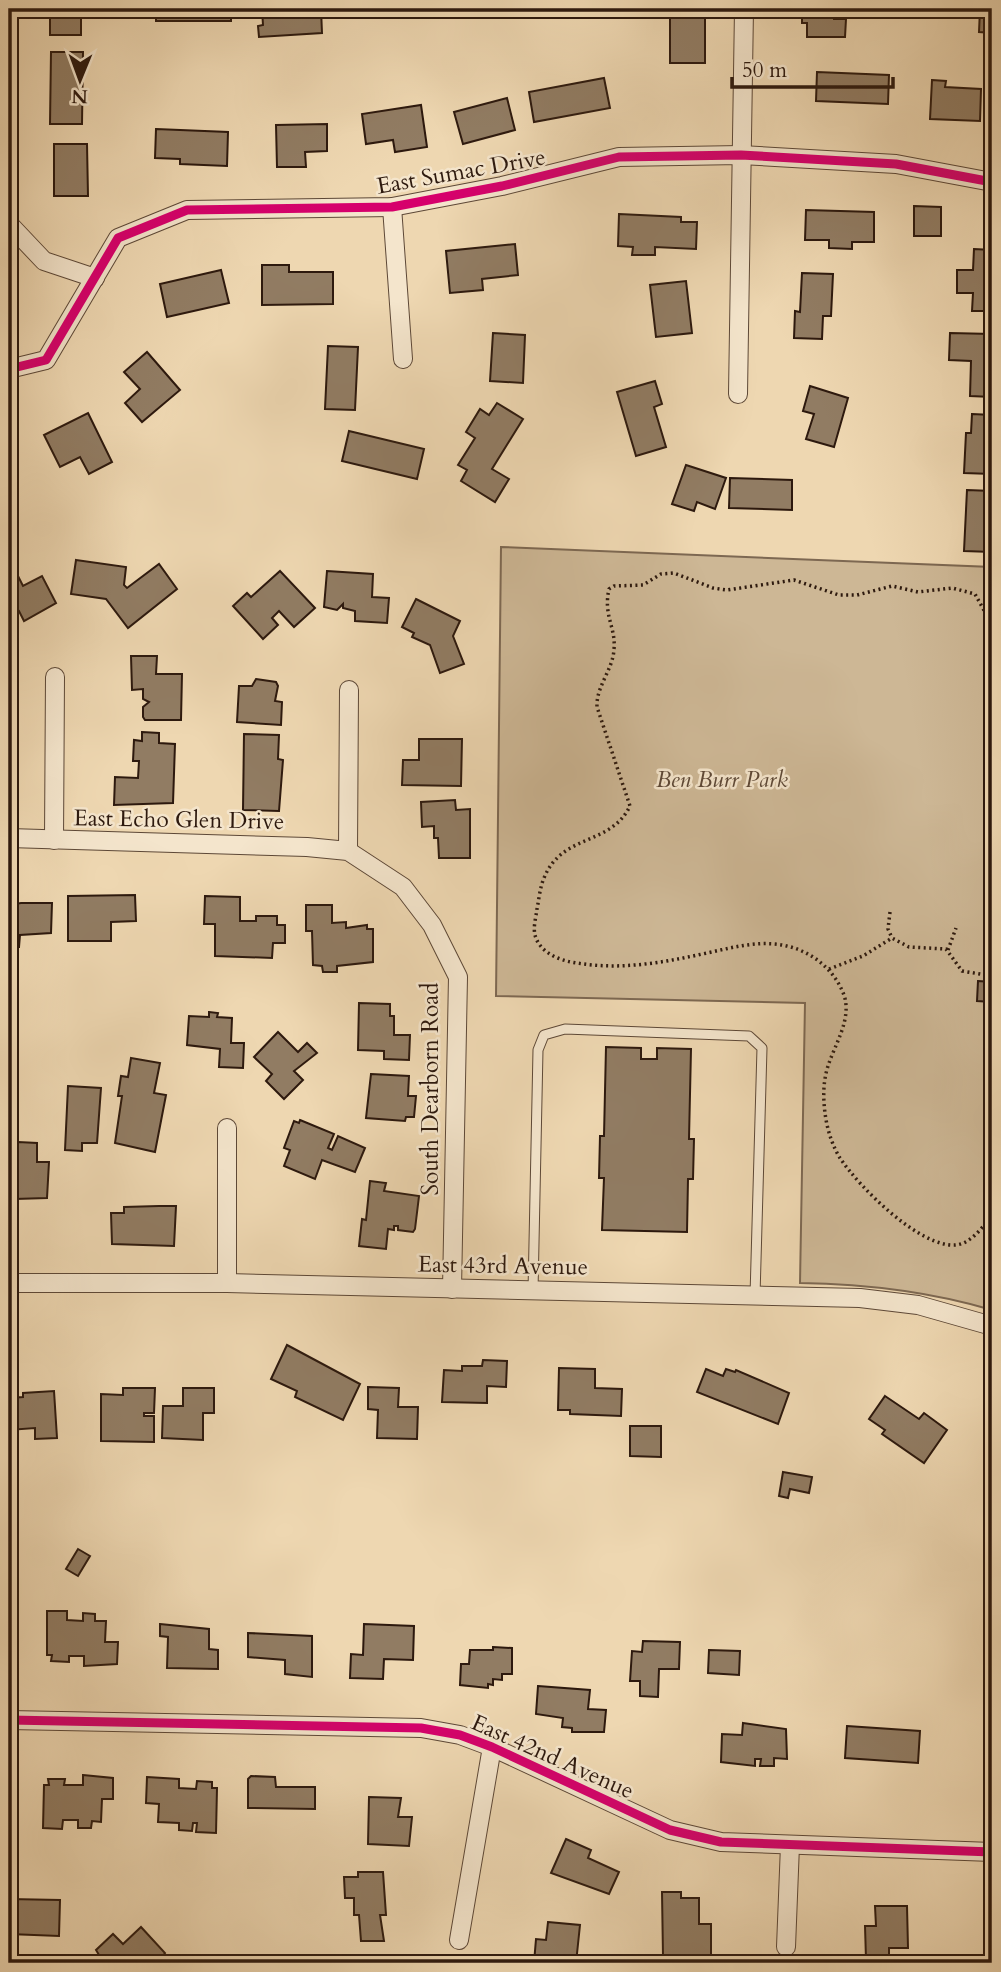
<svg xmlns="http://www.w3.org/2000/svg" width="1001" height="1972" font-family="Cardo,serif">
<rect width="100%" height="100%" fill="#eed7b1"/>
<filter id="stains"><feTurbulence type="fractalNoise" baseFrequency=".00286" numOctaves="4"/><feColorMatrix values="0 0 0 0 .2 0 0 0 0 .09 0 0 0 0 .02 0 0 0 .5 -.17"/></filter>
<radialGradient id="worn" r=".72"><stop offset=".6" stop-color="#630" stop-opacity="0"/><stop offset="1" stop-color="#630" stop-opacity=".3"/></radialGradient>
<path fill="#cdb795" stroke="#7d6852" stroke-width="2" d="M501,547L992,567V1310C928,1291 867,1284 800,1283L805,1003L496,996Z"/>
<g fill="#917c63" stroke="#2d190e" stroke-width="2">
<rect x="50" y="9" width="31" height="26"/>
<rect x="156" y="9" width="75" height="12"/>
<path d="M262,9H321L322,33L259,37L258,26L263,25Z"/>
<rect x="670" y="9" width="35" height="54"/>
<path d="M802,9H834V19H846L845,37H807V23H802Z"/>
<path d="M980,9H992V33L979,32Z"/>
<path d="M51,52H83L82,124H50Z"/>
<path d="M817,72L889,75L888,104L816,101Z"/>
<path d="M604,78L610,108L534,122L529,92Z"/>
<path d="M932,80L946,81L945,87L981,89L980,121L930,119Z"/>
<path d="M507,98L515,130L463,144L454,112Z"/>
<path d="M421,105L427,147L395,152L393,140L366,144L362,114Z"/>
<path d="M327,124V151L305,152L306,167H277L276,125Z"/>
<path d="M156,129L228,132L227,166L180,164V159L155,158Z"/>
<path d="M54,144H87L88,196H54Z"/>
<path d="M914,206L941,207V236H914Z"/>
<path d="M806,210L874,212V242H852V249L829,248V240H805Z"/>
<path d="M619,214L681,217V222H697L696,249L655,247V255H632L633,247L618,246Z"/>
<path d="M515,244L518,275L482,279L483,290L450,293L446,251Z"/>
<path d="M974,249L992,250V311H972L973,293H957V270H973Z"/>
<path d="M262,265H289V272H333V304L262,305Z"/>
<path d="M221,270L229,303L167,317L160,284Z"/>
<path d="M802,273L833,274L831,316H823L822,339L794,338L795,311L800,312Z"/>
<path d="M686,281L692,333L656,337L650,285Z"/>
<path d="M493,333L525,335L523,383L490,381Z"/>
<path d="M950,333L992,334V397L970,396L971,361L949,360Z"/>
<path d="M328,346L358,347L355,410L325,409Z"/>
<path d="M147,352L180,390L142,422L125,403L140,389L124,372Z"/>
<path d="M655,381L662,404L654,407L666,447L636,456L617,392Z"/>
<path d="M810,386L848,398L834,447L806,439L814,414L803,411Z"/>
<path d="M497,403L523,419L492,469L509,479L495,502L461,481L467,470L458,465L475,438L466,432L480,409L489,415Z"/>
<path d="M88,413L112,462L89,474L80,457L60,467L44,435Z"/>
<path d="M972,414L992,415V474L964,473L966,433H971Z"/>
<path d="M349,431L424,449L417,479L342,461Z"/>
<path d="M686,465L726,478L715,509L697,502L694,511L672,504Z"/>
<path d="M730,478L792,480V510L729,508Z"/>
<path d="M967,490L992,491V552L964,551Z"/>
<path d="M76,560L126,567L124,585L127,588L159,564L177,589L128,628L106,599L71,594Z"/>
<path d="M280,571L315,608L294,627L279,611L272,618L278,625L263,639L233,606L247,593L251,597Z"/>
<path d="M327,571L373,574L372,597L389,598L387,623L355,621V611L343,608V604L337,610L324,607Z"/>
<path d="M17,574L23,586L42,576L56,603L24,621L19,611L9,616V578Z"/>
<path d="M416,599L460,621L453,636L464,664L440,673L430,645L412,637L414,633L402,627Z"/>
<path d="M131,656H157L156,674H182L181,720H145L143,717V707L149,702L143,699V689L132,690Z"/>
<path d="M256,679L276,682L278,686L275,701L282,702L281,725L237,722L239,686H252Z"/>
<path d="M142,732L159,733V743L175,744L173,803L114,805L115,777L138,778L139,761H133L134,740L142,741Z"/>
<path d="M244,734L279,735L278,759L283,760L279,811L243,810Z"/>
<path d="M419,739H462L461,786L402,785L403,760H419Z"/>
<path d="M455,800L456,810L470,809V858H439L438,838H434V826L422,827L421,802Z"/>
<path d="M135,895L136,921L111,922V941H68V896Z"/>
<path d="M205,896L240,897V921H256V916H277V925H285V943H273L272,958L215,956V924H204Z"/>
<path d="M21,903H52L51,933L20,935L19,947H9V905Z"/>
<path d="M306,905H332V923L346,922V928L367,925V929H373V962L337,966V972H323L322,966L313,965L312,931H306Z"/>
<path d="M978,981L992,982V1002L977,1001Z"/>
<path d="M359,1003L390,1004V1016H394V1035H410L409,1060L384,1059V1051L358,1050Z"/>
<path d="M209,1012L218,1013L217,1017L232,1018L231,1043H244L243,1068L219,1067L220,1049L187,1045L189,1016L209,1017Z"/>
<path d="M278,1032L298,1052L307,1043L317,1053L294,1071L303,1080L284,1099L266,1081L272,1074L254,1057Z"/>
<path d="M606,1047L641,1048V1059H657V1048L691,1049L689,1139H694L693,1179H688L687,1232L602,1230L604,1178H599L600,1136H604Z"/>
<path d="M131,1058L160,1063L154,1093L166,1095L155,1152L115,1143L122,1096H118L121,1076L128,1077Z"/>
<path d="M371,1074L409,1076L408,1096H416L414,1117H406L405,1121L366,1118Z"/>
<path d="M68,1086L101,1088L97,1143H82V1151L65,1150Z"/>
<path d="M300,1120L334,1134L328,1148L332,1150L338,1136L365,1148L355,1172L322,1160L315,1179L284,1166L290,1150L284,1148L294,1121L299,1123Z"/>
<path d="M18,1142L37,1143V1162H49L47,1198L15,1199L14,1207L9,1206V1159H17Z"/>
<path d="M370,1181L386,1183L384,1191L419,1196L415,1229L413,1232L398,1230V1226H394V1230L388,1229L386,1249L359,1246L362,1219L366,1220Z"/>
<path d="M159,1206H176L174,1246L112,1244L111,1213H124V1207Z"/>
<path d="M287,1345L360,1384L343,1420L295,1397L297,1391L271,1379Z"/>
<path d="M483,1360L507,1361L506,1387L487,1386V1403L442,1402L444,1370L462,1371V1366H482Z"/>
<path d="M559,1368L595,1369V1388L622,1389L621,1416L570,1414V1410H558Z"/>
<path d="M706,1369L723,1376L726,1369L735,1372L736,1370L789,1393L778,1424L697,1392Z"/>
<path d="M368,1387L399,1388L398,1407H418L417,1439L377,1438L378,1410L368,1409Z"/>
<path d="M123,1388H155L154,1413H144V1416H154V1442L101,1441V1394L123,1395Z"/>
<path d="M183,1388H214V1413H203V1440L162,1438L163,1406H183Z"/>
<path d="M54,1391L57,1438L35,1439V1428L9,1430V1398L23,1397V1393Z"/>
<path d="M885,1396L919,1419L924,1413L947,1430L924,1463L882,1434L885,1430L869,1419Z"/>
<path d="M990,1398H992V1450L988,1449Z"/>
<path d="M630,1426H661V1457L630,1456Z"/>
<path d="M783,1472L812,1477L809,1493L790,1489L788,1498L779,1496Z"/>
<path d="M78,1549L90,1556L78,1576L66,1569Z"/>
<path d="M9,1610H16L18,1668L9,1667Z"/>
<path d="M47,1611H67V1620L83,1621V1613L95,1614V1621H106L105,1642H118L117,1664L84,1666V1656H69V1662L51,1661L52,1655H47Z"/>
<path d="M160,1624L209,1629V1649L218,1650V1669L167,1668L168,1637L160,1636Z"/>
<path d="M364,1624L414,1626L413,1660L384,1659L383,1679L350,1678L351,1654L363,1655Z"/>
<path d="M248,1633L312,1636V1677L285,1674V1660L248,1657Z"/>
<path d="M643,1641L680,1642L679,1669H659L658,1697L640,1696V1681H630L632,1651L642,1652Z"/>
<path d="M493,1647L512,1648V1674H502V1680L493,1679V1685L488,1684V1688L460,1685L461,1664H469L470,1650H493Z"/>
<path d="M709,1650L740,1651L739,1675L708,1673Z"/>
<path d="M538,1686L590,1690L588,1709L606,1710L604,1732H572V1728L562,1727L563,1718L536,1714Z"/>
<path d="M990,1722L992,1723V1752H990Z"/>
<path d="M743,1723L786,1729L787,1759L774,1758V1766H760L761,1759H755V1766L721,1762L722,1734L742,1735Z"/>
<path d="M847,1726L920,1731L918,1763L845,1758Z"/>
<path d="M83,1775L113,1778V1799H102L101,1822L92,1821L91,1828H78V1820H63L62,1829L43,1828L44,1785H49L48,1779H65L64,1785H83Z"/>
<path d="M251,1776L275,1777L276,1787H315V1809L248,1808V1779Z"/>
<path d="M147,1777L179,1779V1788L196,1789L197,1781L212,1782V1788H217L216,1833L196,1832L197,1823H193L192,1831L179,1830V1823L158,1822L159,1804L146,1803Z"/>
<path d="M369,1797L401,1798L398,1817H412L409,1846L368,1844Z"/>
<path d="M566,1839L591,1850L588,1858L619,1872L609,1894L551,1873Z"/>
<path d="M358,1872H383L386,1915H380L384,1941H361L359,1915H354V1898H345L344,1877H358Z"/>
<path d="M662,1892H681V1898H699V1924H711V1955L663,1956Z"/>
<path d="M9,1899L60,1900L59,1936L9,1934Z"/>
<path d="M875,1906H907L908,1948H889V1959H866L865,1926H876Z"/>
<path d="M548,1922L580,1925L576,1963H534L536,1939L546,1940Z"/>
<path d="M141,1927L165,1953L161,1959L165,1963H105L102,1960L96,1950L113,1934L123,1944Z"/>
</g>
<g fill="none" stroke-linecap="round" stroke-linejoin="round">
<defs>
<path id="service" d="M533,1291L538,1050L544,1035L565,1029L749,1036L762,1048L755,1296"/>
<g id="minor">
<path d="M392,207L403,359"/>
<path d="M9,224L44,261L95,278"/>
<path d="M9,369L46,360L118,238L187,210L392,207L502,186L619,157L741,155L896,164L992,182"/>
<path d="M738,394L744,9"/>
<path d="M9,838L307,847L348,851L403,887L432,925L458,977L452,1289"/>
<path d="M54,840L55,677"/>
<path d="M348,851L349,690"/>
<path d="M9,1283H227L860,1298L918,1305L992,1326"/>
<path d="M227,1283V1128"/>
<path d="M9,1720L421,1728L460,1735L492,1747L670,1830L721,1842L992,1852"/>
<path d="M459,1940L492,1747"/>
<path d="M786,1947L790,1845"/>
</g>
</defs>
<use href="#service" stroke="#5d4837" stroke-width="11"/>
<use href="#minor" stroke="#5d4837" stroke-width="20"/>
<g stroke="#2d190e" stroke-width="3.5" stroke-dasharray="2 3.5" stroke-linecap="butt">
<path d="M992,625L975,594L952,588L918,592L892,586L857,595H839L794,580L727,590L713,588L674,573L661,574L643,585L614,586L609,589C603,616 616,627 614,649C613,670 596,686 597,707L630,806C611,846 562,833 544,878C540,887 539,899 537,909C536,917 533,927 535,935C539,951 556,959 571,962C618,971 661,963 707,953C730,948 752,942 775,944C806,947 833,966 844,995C852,1019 835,1044 828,1066C823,1082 823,1097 825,1113C827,1129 832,1145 840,1158C859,1187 920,1248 956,1245C972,1243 982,1227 992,1216"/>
<path d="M890,912L888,929L892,938"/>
<path d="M948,950L956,928"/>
<path d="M829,969L863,956L892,938L909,947L946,949L962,971L992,976"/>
</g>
<use href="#service" stroke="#f4e5cc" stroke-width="9"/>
<use href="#minor" stroke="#f4e5cc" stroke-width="18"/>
<defs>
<g id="cycleway">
<path d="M9,369L46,360L118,238L187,210L392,207L502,186L619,157L741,155L896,164L992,182"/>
<path d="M9,1720L421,1728L460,1735L492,1747L670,1830L721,1842L992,1852"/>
</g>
</defs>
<use href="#cycleway" stroke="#f4e5cc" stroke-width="13"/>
<use href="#cycleway" stroke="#d6006c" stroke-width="9"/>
</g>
<g text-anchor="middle" stroke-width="5" stroke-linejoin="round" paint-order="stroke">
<g font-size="23" fill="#2d190e" stroke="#f4e5cc">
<text transform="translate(461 171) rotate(-10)" y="8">East Sumac Drive</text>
<text transform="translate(179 819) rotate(1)" y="8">East Echo Glen Drive</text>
<text transform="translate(430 1089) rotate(-90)" y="8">South Dearborn Road</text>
<text transform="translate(503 1265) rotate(1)" y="8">East 43rd Avenue</text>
<text transform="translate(553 1756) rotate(24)" y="8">East 42nd Avenue</text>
</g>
<g font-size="23" font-style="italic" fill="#5d4836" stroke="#f4e5cc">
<text x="722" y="787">Ben Burr Park</text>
</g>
</g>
<rect width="1001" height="1972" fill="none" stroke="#eed7b1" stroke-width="35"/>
<rect x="10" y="10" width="980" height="1951" fill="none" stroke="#2d190e" stroke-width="3.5"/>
<rect x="18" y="18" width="966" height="1937" fill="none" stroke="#2d190e" stroke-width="2"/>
<g transform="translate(80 80) rotate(181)" stroke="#f4e5cc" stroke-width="5" paint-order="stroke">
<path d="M0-5L12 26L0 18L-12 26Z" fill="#2d190e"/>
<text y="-10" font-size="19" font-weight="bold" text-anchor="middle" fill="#2d190e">N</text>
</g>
<path d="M732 77v10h161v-10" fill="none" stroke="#2d190e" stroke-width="3.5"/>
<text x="742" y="77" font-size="21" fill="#2d190e" stroke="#f4e5cc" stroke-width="5" paint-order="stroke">50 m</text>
<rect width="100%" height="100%" filter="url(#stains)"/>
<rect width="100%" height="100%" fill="url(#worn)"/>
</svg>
